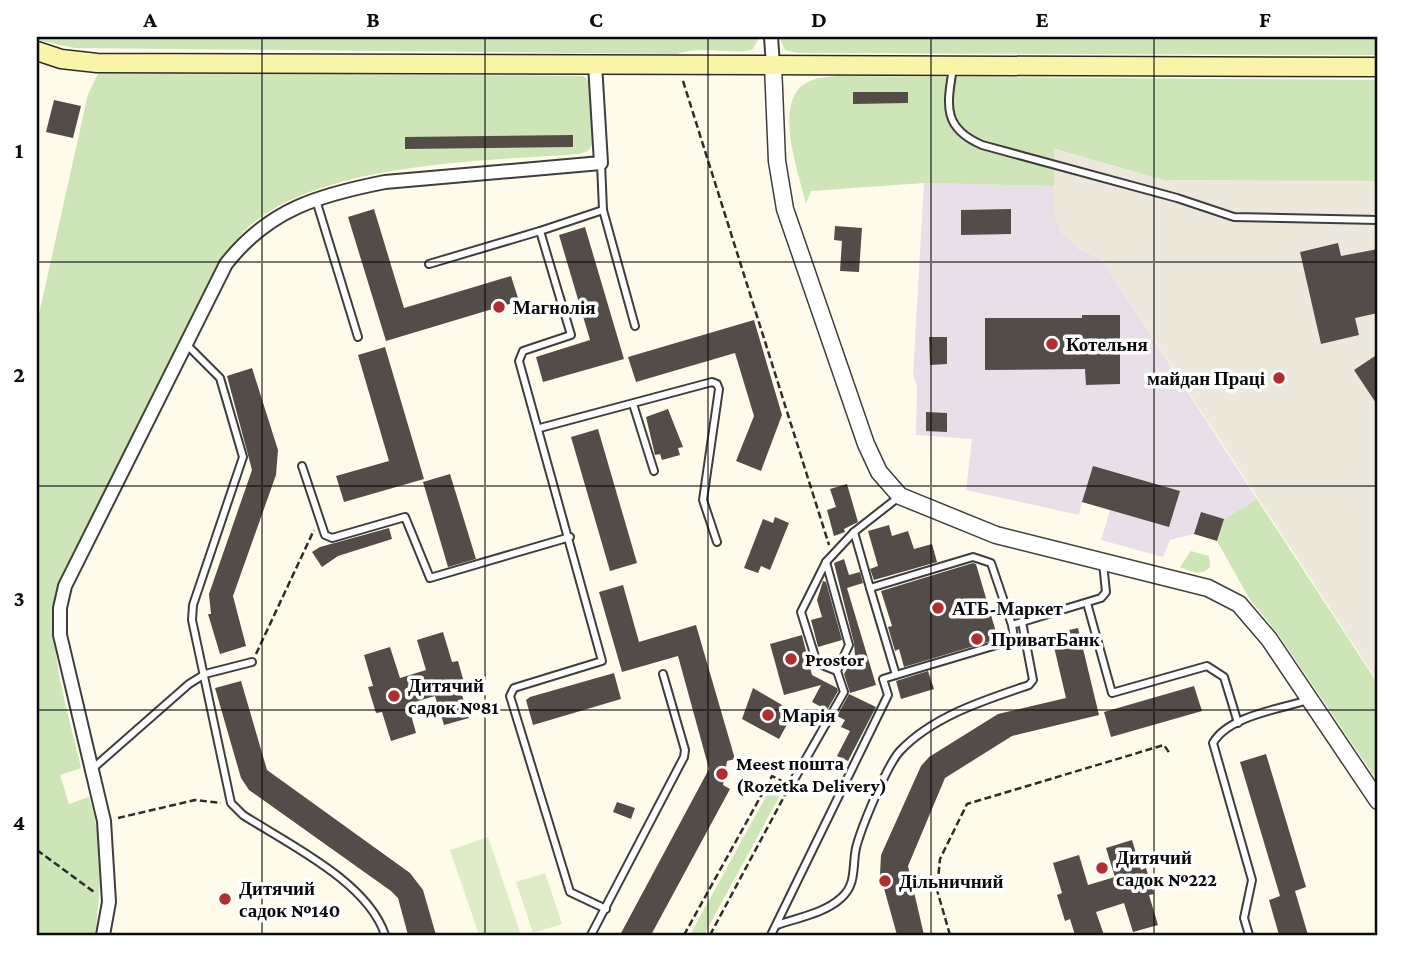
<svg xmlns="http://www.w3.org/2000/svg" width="1415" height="972" font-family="'Crimson Pro',serif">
<rect width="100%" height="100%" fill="#fefbea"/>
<path fill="#e9dfe9" d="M924,183L1054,186V216L1078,249L1101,258L1257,499L1224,519L1201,513L1194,534L1170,540L1163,557L1101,540L1110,510L1082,502L1079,515L966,490L972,439L916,435L917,386L913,374Z"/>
<g fill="#cde5b7">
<path d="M37,37H760L752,50C726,55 703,45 677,54L75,48L37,40Z"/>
<path d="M779,37H1378V55L797,53L785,50Z"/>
<path d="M99,72L584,76L591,84L593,144L588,151L579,154C485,161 345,162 265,214C246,226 234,243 221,261L59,584C44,644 68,709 81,768L60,775L69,804L89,797C104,841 101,889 95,935H37V323L88,94Z"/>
<path d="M838,76L1378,80V182L1163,180L1055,149L1054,186L924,183L811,191L806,204C799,173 770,98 810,81C818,77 829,77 838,76Z"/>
<path d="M1257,499L1378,684V782L1278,634L1249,598L1217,541L1224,519Z"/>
<path d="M1191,551L1209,556L1210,567C1201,577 1191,571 1180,567Z"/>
<path d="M775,780L785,786L704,935H690Z"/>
</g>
<g fill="#deedc8">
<path d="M488,837L521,935H479L450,850Z"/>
<path d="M545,873L562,924L533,933L516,882Z"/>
</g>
<path fill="#ece8db" d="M1054,149L1163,180L1378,181V682L1101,258L1078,249L1061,233L1054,216Z"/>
<g fill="#534c48">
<path d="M853,92H908V103L853,104Z"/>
<path d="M54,100L81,106L73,138L46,132Z"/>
<path d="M573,135V147L405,149V137Z"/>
<path d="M374,209L404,308L511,276L519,301L386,341L348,217Z"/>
<path d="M1011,209V234L961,235V210Z"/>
<path d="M835,226L862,228L859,272L840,271L842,241L834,240Z"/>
<path d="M585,227L624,359L543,382L536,357L590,340L559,235Z"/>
<path d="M1338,243L1341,256L1378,249V313L1355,318L1359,335L1321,344L1300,252Z"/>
<path d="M1082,315H1120V384L1086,385L1085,369L985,370V318H1082Z"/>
<path d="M754,320L782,415L761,471L736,461L754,416L735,353L636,382L628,357Z"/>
<path d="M929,337H947V364L930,365Z"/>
<path d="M385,347L424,479L344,502L336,476L389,461L358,355Z"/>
<path d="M1378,354V406L1354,370Z"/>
<path d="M252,368L278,450L276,475L233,596L246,646L220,654L208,614H211L209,594L252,470L227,376Z"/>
<path d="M668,409L683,447L678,448L680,455L662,460L660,454L655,455L646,417Z"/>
<path d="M926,412L947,413V432L926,431Z"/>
<path d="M598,429L637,563L610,571L571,437Z"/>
<path d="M1093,466L1180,491L1169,527L1082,502Z"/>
<path d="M450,474L476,559L448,567L423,482Z"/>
<path d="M847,484L858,522L844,529L845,532L834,536L827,510L836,507L830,489Z"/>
<path d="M1201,512L1224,519L1217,541L1194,534Z"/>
<path d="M775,517L789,523L770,570L761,566L758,573L744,568L763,519L773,523Z"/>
<path d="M889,525L892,536L908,531L914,549L932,544L937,562L874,580L870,569L878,566L868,531Z"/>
<path d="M389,528L392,539L338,556L322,567L312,552L320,547Z"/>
<path d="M844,559L849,575L860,572L863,583L847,588L876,685L850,693L844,674L855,655L854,643L834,563Z"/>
<path d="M973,563L976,564L998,639L904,667L899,649L895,651L888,627L892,626L881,591Z"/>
<path d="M823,581L826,582L842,640L818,647L811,620L822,617L817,600Z"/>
<path d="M623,585L639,642L696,625L735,759L727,761L723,785L730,789L651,935H620L709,769L678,656L622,672L599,592Z"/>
<path d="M1078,628L1099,715L1012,736L945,778L908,866L924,935H897L880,874L881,855L921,766L929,757L998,714L1066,698L1051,634Z"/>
<path d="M443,632L452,662L458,661L465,686L460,688L469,718L444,725L435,696L408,704L416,733L391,741L382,712L376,713L368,687L373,686L364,655L390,647L400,678L426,670L417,640Z"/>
<path d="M802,635L812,675L837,688L838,691L827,710L812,702L821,685L784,695L770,644Z"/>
<path d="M928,671L934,689L901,699L896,681Z"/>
<path d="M614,673L621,699L533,725L526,700L530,697Z"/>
<path d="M241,681L267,770L410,873L423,890L436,935H408L398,898L391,891L249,790L241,778L215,688Z"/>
<path d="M1194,686L1202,711L1111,737L1104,712Z"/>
<path d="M753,688L794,712L779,739L742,719Z"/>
<path d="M849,694L876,707L848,761L837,756L850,731L841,727L845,720L837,716Z"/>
<path d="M1266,754L1306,887L1295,891L1308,935H1279L1269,900L1280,896L1240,762Z"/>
<path d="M617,802L635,808L631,819L613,812Z"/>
<path d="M1132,840L1141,870L1146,868L1154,894L1149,895L1158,925L1133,932L1124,903L1096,912L1104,935H1075L1070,919L1065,921L1057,895L1062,893L1053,863L1079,855L1088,885L1115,877L1106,848Z"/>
</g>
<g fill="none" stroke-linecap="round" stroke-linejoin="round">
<defs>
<g id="service">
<path d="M953,68C947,105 942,128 982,145L1177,198L1234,217L1378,220"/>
<path d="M601,163L603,210L540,231L571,335L523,351L519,361L602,661L514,688L510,696L570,892L606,909"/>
<path d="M316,200L358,337"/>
<path d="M603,210L635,326"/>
<path d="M429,264L540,231"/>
<path d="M187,345L220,378L243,457L193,605L192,620L231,803L243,815C288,844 368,882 385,935"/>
<path d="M633,404L654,471"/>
<path d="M540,428L712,382L717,384L719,389L703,500L717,542"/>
<path d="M302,466L325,535L332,538L405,517L430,578L570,537"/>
<path d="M870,588L854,532L900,496"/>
<path d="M1087,603L1112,693L1207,666L1224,677L1238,723"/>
<path d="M1012,625L991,563L973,557L870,588L896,675L1010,641L1014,638L1012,625L1101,598L1106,592L1103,563"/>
<path d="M837,671L817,663L801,612L826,562L854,532"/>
<path d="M91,770L189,684L205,674L252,662"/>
<path d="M791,785L844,692L837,671L849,645L826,562"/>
<path d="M777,925C797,918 825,913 841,898C857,884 852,867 856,848C861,828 887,765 900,751C933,716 985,700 1029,685L1033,680L1022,622"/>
<path d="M591,935L684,757L685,750L663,674"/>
<path d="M771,935L888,695L883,679L896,675"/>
<path d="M1249,935L1244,918L1252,880L1213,743C1228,716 1280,709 1308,700"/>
</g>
<g id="minor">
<path d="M771,37L773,65"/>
<path d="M103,935L109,902L104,821L60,635V608L65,586L226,264C269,209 319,195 385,182L601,163L595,64"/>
</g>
<path id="tertiary" d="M773,65L777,161L785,209L866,444L879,472L900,496L996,535L1208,588L1239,604L1269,639L1378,801"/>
<path id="secondary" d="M37,51L61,59L97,63L1378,67"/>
</defs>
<use href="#service" stroke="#3e3e3e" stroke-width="10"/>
<use href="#minor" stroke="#3e3e3e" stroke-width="16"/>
<use href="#tertiary" stroke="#3e3e3e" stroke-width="19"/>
<use href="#secondary" stroke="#2d2d2d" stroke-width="21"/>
<g stroke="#2d2d2d" stroke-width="2.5" stroke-dasharray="7 3.5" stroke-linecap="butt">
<path d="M683,81L829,545"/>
<path d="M256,654L314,530"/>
<path d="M118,818L195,800L221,803"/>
<path d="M37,850L94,892"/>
<path d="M684,935L772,776L784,782"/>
<path d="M710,935L786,793"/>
<path d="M950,935L937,890L940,859L967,804L1164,745L1170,754"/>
</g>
<use href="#service" stroke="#fff" stroke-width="6"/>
<use href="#minor" stroke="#fff" stroke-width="12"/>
<use href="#tertiary" stroke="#fff" stroke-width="16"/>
<use href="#secondary" stroke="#faf4a9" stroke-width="18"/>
</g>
<path fill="none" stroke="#0b0b0b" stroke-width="2" stroke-opacity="0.55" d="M262,37V935M485,37V935M708,37V935M931,37V935M1154,37V935M37,262H1378M37,486H1378M37,710H1378"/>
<g fill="#b12d2e" stroke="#fff" stroke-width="2.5">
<circle cx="499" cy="307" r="7"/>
<circle cx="1052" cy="344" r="7"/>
<circle cx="1279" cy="378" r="7"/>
<circle cx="938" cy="608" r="7"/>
<circle cx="977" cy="639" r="7"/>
<circle cx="791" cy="659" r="7"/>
<circle cx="394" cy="696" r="7"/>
<circle cx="768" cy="715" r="7"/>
<circle cx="722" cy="774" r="7"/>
<circle cx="1102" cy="868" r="7"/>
<circle cx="885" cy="881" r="7"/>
<circle cx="225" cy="899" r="7"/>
</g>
<g text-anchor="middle" stroke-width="7" stroke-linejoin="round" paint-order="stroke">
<g font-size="19" font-weight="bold" fill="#0b0b0b" stroke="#fff" text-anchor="start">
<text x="513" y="314">Магнолія</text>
<text x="1066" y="351">Котельня</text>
<text x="1265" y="385" text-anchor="end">майдан Праці</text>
<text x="952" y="615">АТБ-Маркет</text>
<text x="991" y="646">ПриватБанк</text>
<text x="805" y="666">Prostor</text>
<text x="408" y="692">Дитячий<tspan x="408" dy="22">садок №81</tspan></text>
<text x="782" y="722">Марія</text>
<text x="736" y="770">Meest пошта<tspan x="736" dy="22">(Rozetka Delivery)</tspan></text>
<text x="1116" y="864">Дитячий<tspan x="1116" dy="22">садок №222</tspan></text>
<text x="899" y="888">Дільничний</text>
<text x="239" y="895">Дитячий<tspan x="239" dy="22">садок №140</tspan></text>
</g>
</g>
<rect width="1415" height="972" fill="none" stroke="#ffffff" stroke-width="77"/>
<rect x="38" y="38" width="1338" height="896" fill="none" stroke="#0b0b0b" stroke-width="2.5"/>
<g font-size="23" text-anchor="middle" font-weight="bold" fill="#0b0b0b">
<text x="150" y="27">A</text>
<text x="373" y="27">B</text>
<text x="596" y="27">C</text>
<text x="819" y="27">D</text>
<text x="1042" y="27">E</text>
<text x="1265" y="27">F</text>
<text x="19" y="158">1</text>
<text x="19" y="382">2</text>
<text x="19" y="606">3</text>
<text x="19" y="830">4</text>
</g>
</svg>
